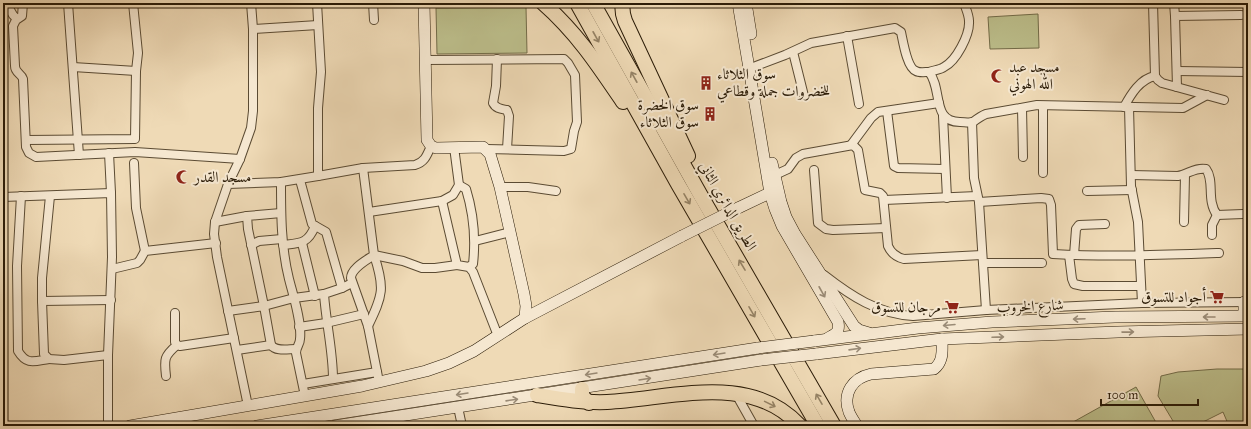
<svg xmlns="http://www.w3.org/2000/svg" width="1251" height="429" font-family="'IM FELL Great Primer',Amiri,serif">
<rect width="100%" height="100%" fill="#efdab6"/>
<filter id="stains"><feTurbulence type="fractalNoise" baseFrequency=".005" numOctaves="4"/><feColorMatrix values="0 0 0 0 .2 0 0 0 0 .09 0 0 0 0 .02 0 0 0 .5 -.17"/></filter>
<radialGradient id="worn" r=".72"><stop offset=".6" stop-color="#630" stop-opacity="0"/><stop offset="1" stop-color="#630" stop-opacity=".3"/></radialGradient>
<g fill="#bcbe8b" stroke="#736c49">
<path d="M526,7L527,53L437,54L436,8Z"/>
<path d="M1038,14L1039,48L990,49L988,17Z"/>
<path d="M1217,369H1248V426H1229L1223,412L1195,426H1176L1158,396L1161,376L1178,372Z"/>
<path d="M1136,387L1158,426H1066Z"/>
</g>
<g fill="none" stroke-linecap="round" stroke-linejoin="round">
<defs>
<g id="street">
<path d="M6,3L13,15L17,19"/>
<path d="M23,3L22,16L16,20L13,26L15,66C15,73 21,73 23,79L26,147L29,153L36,157L135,152L240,159"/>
<path d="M68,3L79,155"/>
<path d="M317,3L321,72L318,108V176L363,168L415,165C425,162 427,155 431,146"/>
<path d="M373,3L374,20"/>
<path d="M1153,3L1155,76L1158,80L1162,83L1224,100"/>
<path d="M1174,3L1175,16"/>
<path d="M253,29L318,25"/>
<path d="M847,36L859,104"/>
<path d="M793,52L804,96"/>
<path d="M497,59L496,86L493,103C496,109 502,109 507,110L509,116L507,149"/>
<path d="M425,60L564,59L568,63L575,75L577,122L574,131L571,149L564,151L486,149"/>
<path d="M756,66L785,55L811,43L895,28L901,32C903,41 907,68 916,71C919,73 925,72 929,72C943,89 931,122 960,122C964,122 970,123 973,122C977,119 981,116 986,114L1037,105L1183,108L1207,95"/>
<path d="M73,67L136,71"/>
<path d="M1177,71L1248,72"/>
<path d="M929,72C934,70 940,70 944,67C956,61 970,35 969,21C969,15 966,9 964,3"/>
<path d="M1177,87L1175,16L1241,15"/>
<path d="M1043,106V173"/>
<path d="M1124,107C1131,94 1140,79 1155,76"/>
<path d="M1129,107L1131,186L1138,222L1142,303"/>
<path d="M1022,108L1023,157"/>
<path d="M887,111L894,166L898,168L945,169"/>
<path d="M943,116L947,198"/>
<path d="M972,122L974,178L979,202L986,310"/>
<path d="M26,140L135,139L136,71L138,53L133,3"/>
<path d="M851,145L871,118L878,112L939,103"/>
<path d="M109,153L111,193"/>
<path d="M134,163L136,208L145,251"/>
<path d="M363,168L374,255C367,260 351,268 351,278L368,326L379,382"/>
<path d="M814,170L818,223L826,229L833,230L886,228"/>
<path d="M775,175L788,169L796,158L803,154L853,145L858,150L865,190L880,193L883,196L888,246C891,253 896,257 904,259L982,255"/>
<path d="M1131,175L1178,176C1188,174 1196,167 1206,169C1215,181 1206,200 1217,215L1243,214H1246L1248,217"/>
<path d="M300,180L312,224L326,232L342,288"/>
<path d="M281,182C281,214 281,247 289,279C293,295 302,322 300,339C300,344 296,347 296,353L305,396"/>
<path d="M228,184L240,159L251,128L253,111V29L251,3"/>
<path d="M459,185L466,189C474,215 476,237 473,264L469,267"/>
<path d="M500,187H528L556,191"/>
<path d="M1087,191L1132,190"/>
<path d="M21,196L17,266L18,351C27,366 35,361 49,359"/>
<path d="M50,196L42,278V301L111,300"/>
<path d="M3,197L111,193L112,257L108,355V426"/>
<path d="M884,200L977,196"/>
<path d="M442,201L457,265L469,267L473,272L498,336"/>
<path d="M979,202L1041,198L1049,199L1051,205L1053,254C1109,257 1163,255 1219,253"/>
<path d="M369,212L442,201L453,195L459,185L454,147"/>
<path d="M281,213L247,216L248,229L264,306L294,298L324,294"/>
<path d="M215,222L247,216"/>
<path d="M1184,222L1185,175"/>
<path d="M1212,235V225L1217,215"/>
<path d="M475,241L510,232"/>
<path d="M302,243L315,296"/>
<path d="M251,245L259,241L282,239"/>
<path d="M283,245C300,243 308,244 315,226"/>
<path d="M374,255L403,261L422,268H435L457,265"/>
<path d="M1069,255L1072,279L1074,284L1083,286H1141"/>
<path d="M1074,255L1076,229L1079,225L1105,224"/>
<path d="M983,263H1042"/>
<path d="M112,269L137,263L140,260L145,251L216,243"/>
<path d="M824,275C851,296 878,314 913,316L986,310L1142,303L1248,302"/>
<path d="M42,301L44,354L49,359L64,360L108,355"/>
<path d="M228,311L264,306L271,345C276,352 288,349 296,349"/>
<path d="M175,313V342L177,345L180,346L234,338"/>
<path d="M368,326C383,295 385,288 374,255"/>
<path d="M299,327L326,323L364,314"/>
<path d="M237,350L271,345"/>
<path d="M166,376C164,359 164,356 177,345"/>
<path d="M333,379C333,351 326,323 324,294L342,288L352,283"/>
<path d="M303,384L377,372"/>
<path d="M736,394L754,426"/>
<path d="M248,406L217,257L214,234L215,222L228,184L281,182L318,176"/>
<path d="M458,407L462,426"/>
</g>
<g id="secondary">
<path d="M424,3L427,140L431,146L436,148L483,147L490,154L500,187L524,294L526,306L525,318"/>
<path d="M738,3L770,193L775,209L782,226L838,322C840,332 836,334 828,338"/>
<path d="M746,3L751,34"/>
<path d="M772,163L781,202L786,217L795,234L854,326L859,330L869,333"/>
<path d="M738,208L776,190"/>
<path d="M1244,316V302"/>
<path d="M814,341L918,328L992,322L1115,317L1248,316"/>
<path d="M816,354L942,339L1118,332L1248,329"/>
<path d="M130,426L362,386L426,371L449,363L474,351L525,318L682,236"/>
<path d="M257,426L758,348"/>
<path d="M335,426L761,360"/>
<path d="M857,426C854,421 851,417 849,412C842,393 853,378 871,374L934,369C944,361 942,350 942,339"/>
</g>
<g id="highway">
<path d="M543,3C577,33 598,65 623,102"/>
<path d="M577,3L678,184L818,426"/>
<path d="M593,3L701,196L834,426"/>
<path d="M622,3L623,14L625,21L688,156"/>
<path d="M582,389V396L589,403"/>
<path d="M537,395C561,399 584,403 607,402C671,399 750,371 800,426"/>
</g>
</defs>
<use href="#street" stroke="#5b4b33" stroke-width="10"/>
<use href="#secondary" stroke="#2a1b07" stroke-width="12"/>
<use href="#highway" stroke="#2a1b07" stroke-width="16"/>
<use href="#street" stroke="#f5e7d0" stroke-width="8"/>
<use href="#secondary" stroke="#f5e7d0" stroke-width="11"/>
<use href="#highway" stroke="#efdab6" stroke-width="14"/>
<defs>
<g id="secondary-bridge">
<path d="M682,236L738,208"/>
<path d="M758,348L814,341"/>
<path d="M761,360L816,354"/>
</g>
</defs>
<use href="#secondary-bridge" stroke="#2a1b07" stroke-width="12" stroke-linecap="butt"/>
<use href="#secondary-bridge" stroke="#f5e7d0" stroke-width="11"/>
</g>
<defs><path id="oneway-shaft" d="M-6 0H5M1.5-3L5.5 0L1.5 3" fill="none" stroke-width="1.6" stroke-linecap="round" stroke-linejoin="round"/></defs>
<g stroke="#968467">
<use href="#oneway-shaft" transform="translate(596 37) rotate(61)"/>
<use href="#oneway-shaft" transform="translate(634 77) rotate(-119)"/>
<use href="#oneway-shaft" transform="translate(687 199) rotate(60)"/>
<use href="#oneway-shaft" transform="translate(742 265) rotate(-121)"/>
<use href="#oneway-shaft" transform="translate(752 312) rotate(60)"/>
<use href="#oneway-shaft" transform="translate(819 399) rotate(-120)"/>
<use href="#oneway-shaft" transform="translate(770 404) rotate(26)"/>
</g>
<g stroke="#9a8b76">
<use href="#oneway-shaft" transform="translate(822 292) rotate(61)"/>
<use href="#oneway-shaft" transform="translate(1209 317) rotate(180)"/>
<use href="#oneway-shaft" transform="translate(1079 319) rotate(178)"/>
<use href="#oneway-shaft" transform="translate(949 325) rotate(175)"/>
<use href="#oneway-shaft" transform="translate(1128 332) rotate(-1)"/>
<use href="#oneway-shaft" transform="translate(998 337) rotate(-2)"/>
<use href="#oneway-shaft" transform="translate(855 349) rotate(-8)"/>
<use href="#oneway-shaft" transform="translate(719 354) rotate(171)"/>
<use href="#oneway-shaft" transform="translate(591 374) rotate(171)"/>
<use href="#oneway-shaft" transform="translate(645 379) rotate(-9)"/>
<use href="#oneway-shaft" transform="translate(462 394) rotate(171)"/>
<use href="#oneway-shaft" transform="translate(512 400) rotate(-8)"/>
</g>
<defs>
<symbol id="mosque-bare" viewBox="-9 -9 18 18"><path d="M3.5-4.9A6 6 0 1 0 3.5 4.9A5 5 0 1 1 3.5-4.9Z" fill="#8f2418" stroke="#f5e7d0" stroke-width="2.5" paint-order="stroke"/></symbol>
<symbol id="building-bare" viewBox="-9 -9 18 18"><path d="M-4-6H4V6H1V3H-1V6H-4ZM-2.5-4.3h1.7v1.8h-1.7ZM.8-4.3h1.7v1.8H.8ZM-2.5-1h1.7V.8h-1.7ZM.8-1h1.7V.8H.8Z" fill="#8f2418" stroke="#f5e7d0" stroke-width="2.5" paint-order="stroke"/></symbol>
<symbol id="supermarket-bare" viewBox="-9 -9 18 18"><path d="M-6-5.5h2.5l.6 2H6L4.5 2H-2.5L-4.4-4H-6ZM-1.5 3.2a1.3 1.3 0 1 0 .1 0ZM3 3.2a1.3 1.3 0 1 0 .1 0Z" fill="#8f2418" stroke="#f5e7d0" stroke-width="2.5" paint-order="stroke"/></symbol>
</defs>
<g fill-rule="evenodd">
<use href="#mosque-bare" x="988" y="66" width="20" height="20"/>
<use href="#building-bare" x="696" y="73" width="20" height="20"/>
<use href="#building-bare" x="700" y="104" width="20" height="20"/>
<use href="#mosque-bare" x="173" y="167" width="20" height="20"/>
<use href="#supermarket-bare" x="1207" y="287" width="20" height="20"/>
<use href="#supermarket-bare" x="942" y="297" width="20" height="20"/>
</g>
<g text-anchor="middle" stroke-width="4" stroke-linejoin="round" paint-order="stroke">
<g font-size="15" fill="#2a1b07" stroke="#f5e7d0" text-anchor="start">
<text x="1009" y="72">مسجد عبد<tspan x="1009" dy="17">الله الهوني</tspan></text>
<text x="717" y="79">سوق الثلاثاء<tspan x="717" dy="17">للخضروات جملة وقطاعي</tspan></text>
<text x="699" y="110" text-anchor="end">سوق الخضرة<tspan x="699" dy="17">سوق الثلاثاء</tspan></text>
<text x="194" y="182">مسجد القدر</text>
<text x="1206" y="302" text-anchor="end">أجواد للتسوق</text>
<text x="941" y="312" text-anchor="end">مرجان للتسوق</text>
</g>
<g font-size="15" fill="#2a1b07" stroke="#f5e7d0">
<text transform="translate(728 206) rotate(60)" y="5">الطريق الدائري الثاني</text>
<text transform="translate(1030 306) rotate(-2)" y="5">شارع الخروب</text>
</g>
</g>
<rect width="1251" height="429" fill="none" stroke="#efdab6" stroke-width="16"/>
<rect x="4" y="4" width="1243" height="421" fill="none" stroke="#2a1b07" stroke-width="2"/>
<rect x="8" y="8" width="1235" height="413" fill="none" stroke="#2a1b07"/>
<path d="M1101 399v6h97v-6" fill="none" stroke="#2a1b07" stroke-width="2"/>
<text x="1107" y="399" font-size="12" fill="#2a1b07" stroke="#f5e7d0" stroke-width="3" paint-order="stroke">100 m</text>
<rect width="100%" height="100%" filter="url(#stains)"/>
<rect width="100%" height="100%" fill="url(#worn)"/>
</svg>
